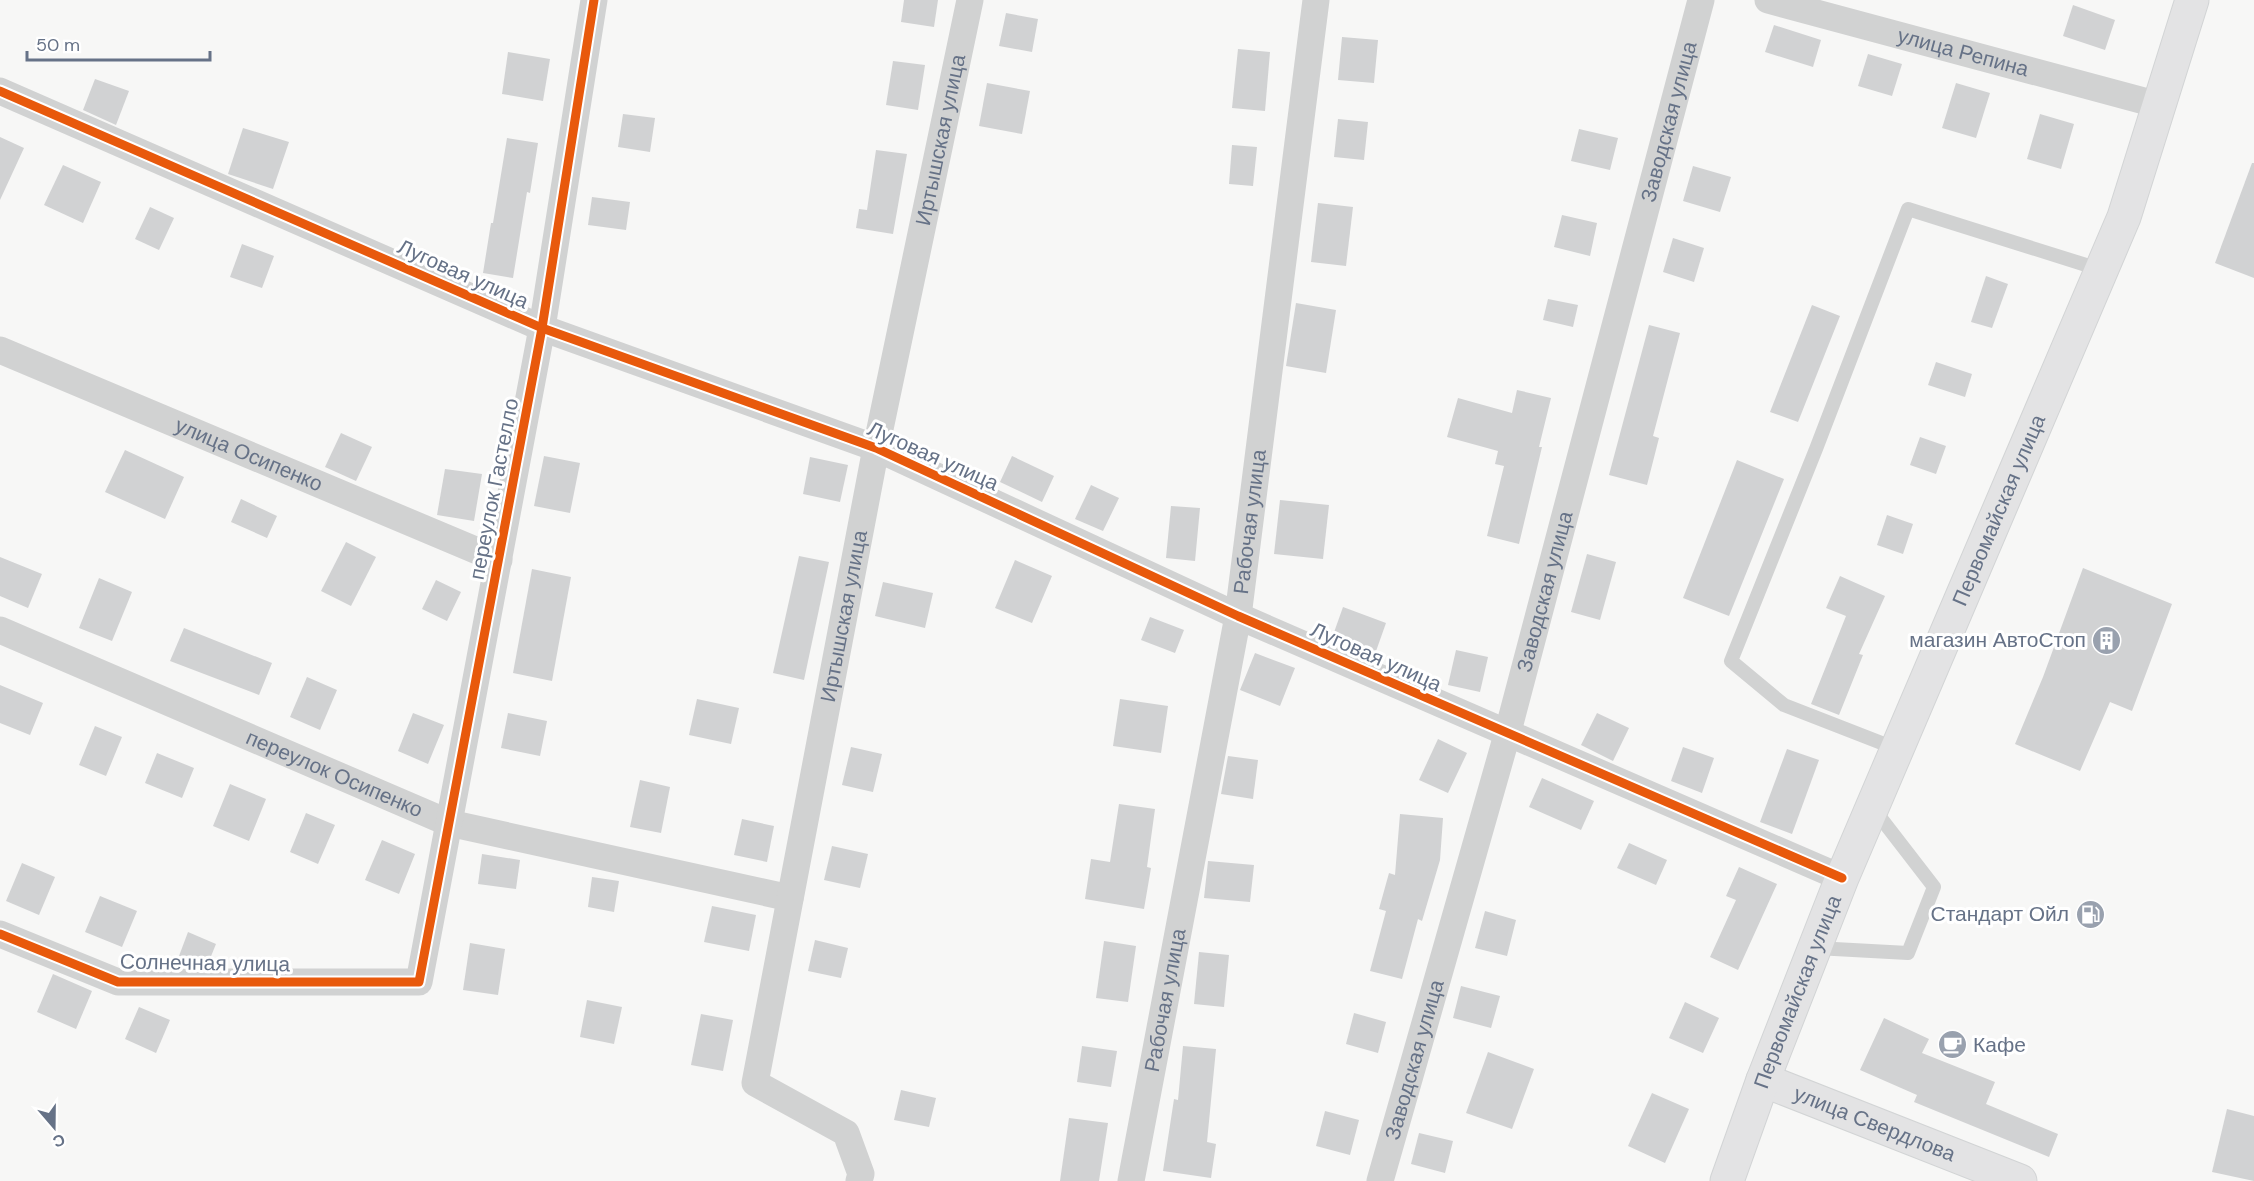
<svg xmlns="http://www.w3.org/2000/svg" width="2254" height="1181" font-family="'DM Sans',sans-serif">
<rect width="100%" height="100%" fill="#f7f7f6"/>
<g fill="#d1d2d3">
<path d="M904,0H938L934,27L901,22Z"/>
<path d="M2073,5L2115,20L2105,50L2063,36Z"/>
<path d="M1006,13L1038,19L1032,52L999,46Z"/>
<path d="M1774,25L1821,40L1813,67L1765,52Z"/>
<path d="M1342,37L1378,40L1374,83L1338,80Z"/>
<path d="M1238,49L1270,52L1265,111L1232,108Z"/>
<path d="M508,52L550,59L543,101L502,94Z"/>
<path d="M1868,54L1902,64L1892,96L1858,86Z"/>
<path d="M893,61L925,65L918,110L886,105Z"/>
<path d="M95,79L129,91L116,125L83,110Z"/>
<path d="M987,83L1030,91L1022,134L979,126Z"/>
<path d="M1956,83L1990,93L1976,138L1942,128Z"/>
<path d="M623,114L655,118L650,152L618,147Z"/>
<path d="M2040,114L2074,124L2061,169L2027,159Z"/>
<path d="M1338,119L1368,122L1364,160L1334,157Z"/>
<path d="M243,128L289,142L273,189L228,174Z"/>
<path d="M1579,129L1618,138L1610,170L1571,161Z"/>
<path d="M0,137L24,148L0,200Z"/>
<path d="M507,138L538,143L530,193L527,192L513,278L483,273L491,223H493Z"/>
<path d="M1232,145L1257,147L1253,186L1229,184Z"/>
<path d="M876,150L907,154L893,234L856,228L859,209L867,210Z"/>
<path d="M2252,163H2254V278L2215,263Z"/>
<path d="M63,165L101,182L83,223L44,205Z"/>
<path d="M1693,166L1731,177L1720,212L1683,201Z"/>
<path d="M592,197L630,202L626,230L588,225Z"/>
<path d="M1318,203L1353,207L1346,266L1311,262Z"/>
<path d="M150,207L174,218L159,250L135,239Z"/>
<path d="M1562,215L1597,223L1590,256L1554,247Z"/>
<path d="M1673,238L1704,248L1694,282L1663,272Z"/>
<path d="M242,244L274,256L262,288L230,277Z"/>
<path d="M1986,276L2008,284L1992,328L1971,322Z"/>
<path d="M1548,299L1578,305L1573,327L1543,320Z"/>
<path d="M1296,303L1336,310L1326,373L1286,366Z"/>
<path d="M1812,305L1840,316L1798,422L1770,412Z"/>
<path d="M1649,325L1680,333L1653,436L1659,438L1647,485L1609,475Z"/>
<path d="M1936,362L1972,374L1965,397L1928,385Z"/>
<path d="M1517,390L1551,398L1539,447H1542L1519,544L1487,536L1504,466L1495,464L1498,451L1447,437L1458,398L1512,413Z"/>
<path d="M341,433L372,447L356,481L325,467Z"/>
<path d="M1920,437L1946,446L1936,474L1910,465Z"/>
<path d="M125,450L184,477L165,519L105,492Z"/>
<path d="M544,456L580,463L570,513L534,506Z"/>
<path d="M1012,456L1054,476L1042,502L1000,482Z"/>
<path d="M810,457L848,465L840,502L803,494Z"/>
<path d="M1737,460L1784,479L1729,616L1683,598Z"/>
<path d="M445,469L482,474L474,521L437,515Z"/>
<path d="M1091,485L1119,498L1103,531L1075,519Z"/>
<path d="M241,499L277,516L267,538L231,522Z"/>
<path d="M1280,500L1329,505L1323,559L1274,554Z"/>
<path d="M1171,506L1200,508L1195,561L1166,558Z"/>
<path d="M1887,515L1913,524L1903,554L1877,545Z"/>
<path d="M346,542L376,557L351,606L321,591Z"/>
<path d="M1587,554L1616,562L1600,620L1571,612Z"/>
<path d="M799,556L829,562L804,680L773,673Z"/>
<path d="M0,557L42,574L28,608L0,596Z"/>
<path d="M1015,560L1052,576L1032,623L995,608Z"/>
<path d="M2083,568L2172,604L2132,711L2110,702L2080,771L2015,744L2043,677Z"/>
<path d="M532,569L571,577L552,681L513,673Z"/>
<path d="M1840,576L1885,596L1859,654L1863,655L1839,715L1811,704L1846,616L1826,608Z"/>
<path d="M99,578L132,592L112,641L79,628Z"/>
<path d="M436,580L461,592L447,621L422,609Z"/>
<path d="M883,582L933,593L925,628L875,616Z"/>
<path d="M1343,607L1386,623L1375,654L1332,638Z"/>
<path d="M1150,617L1184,630L1175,653L1141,640Z"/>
<path d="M184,628L272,663L259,695L170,661Z"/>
<path d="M1456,650L1488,657L1480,692L1448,685Z"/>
<path d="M1255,653L1295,668L1280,706L1240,690Z"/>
<path d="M307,677L337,690L320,730L290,717Z"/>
<path d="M0,685L43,703L30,735L0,723Z"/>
<path d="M697,699L739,708L731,744L689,735Z"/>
<path d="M1120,699L1168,706L1161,753L1113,746Z"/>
<path d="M413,713L444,725L428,764L398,751Z"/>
<path d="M508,713L547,721L540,756L501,748Z"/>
<path d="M1597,713L1629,728L1613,761L1581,745Z"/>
<path d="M95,726L122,737L106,776L79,765Z"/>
<path d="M1438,739L1467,753L1448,793L1419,780Z"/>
<path d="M851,747L882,754L873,792L842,785Z"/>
<path d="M1683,747L1714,758L1702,793L1671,781Z"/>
<path d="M1787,749L1819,760L1792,834L1760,822Z"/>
<path d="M157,753L194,768L182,798L145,783Z"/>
<path d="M1228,756L1258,760L1253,799L1221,794Z"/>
<path d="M1542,778L1594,801L1581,830L1529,807Z"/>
<path d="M640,780L670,787L661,833L630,827Z"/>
<path d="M230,784L266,799L249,841L213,826Z"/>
<path d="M1119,804L1155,809L1147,867L1151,868L1144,909L1085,899L1091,859L1110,862Z"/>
<path d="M306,813L335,825L318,864L290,852Z"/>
<path d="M1400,814L1443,818L1440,860L1422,921L1418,919L1402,979L1370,971L1386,911L1379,909L1389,873L1395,875Z"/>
<path d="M742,819L774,826L767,862L734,855Z"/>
<path d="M382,840L415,854L399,894L365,880Z"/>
<path d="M1629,843L1667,860L1656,885L1617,868Z"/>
<path d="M832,846L868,854L860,888L824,880Z"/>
<path d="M482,854L520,860L516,889L478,884Z"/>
<path d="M1208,861L1254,865L1250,902L1204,898Z"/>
<path d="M22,863L55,877L39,915L6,901Z"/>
<path d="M1739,867L1777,884L1738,970L1710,957L1736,900L1726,896Z"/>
<path d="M592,877L619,881L614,912L588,907Z"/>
<path d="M100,896L137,911L122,947L85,932Z"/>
<path d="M712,906L756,915L749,951L704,942Z"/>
<path d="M1485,911L1516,920L1507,956L1475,948Z"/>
<path d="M188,932L216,944L207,966H181L176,964Z"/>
<path d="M815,940L848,948L841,978L808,971Z"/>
<path d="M1104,941L1136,946L1128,1002L1096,998Z"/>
<path d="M470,943L505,949L498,995L463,990Z"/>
<path d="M1199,952L1229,955L1224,1007L1194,1004Z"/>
<path d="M53,974L92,991L76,1029L37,1012Z"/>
<path d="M1461,986L1500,996L1491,1028L1453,1018Z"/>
<path d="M587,1000L622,1007L614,1044L580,1037Z"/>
<path d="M1685,1002L1719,1018L1703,1053L1669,1038Z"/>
<path d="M139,1007L170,1020L156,1053L125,1039Z"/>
<path d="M1354,1013L1386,1022L1378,1053L1346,1044Z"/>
<path d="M701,1014L733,1020L723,1071L691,1065Z"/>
<path d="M1884,1018L1929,1039L1922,1053L1995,1082L1986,1104L2058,1134L2049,1157L1914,1102L1917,1095L1860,1070Z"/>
<path d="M1082,1046L1117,1051L1111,1087L1077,1082Z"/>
<path d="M1183,1046L1216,1049L1207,1142L1216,1144L1211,1178L1163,1171L1174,1099L1178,1100Z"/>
<path d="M1488,1052L1534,1069L1512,1129L1466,1113Z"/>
<path d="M901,1090L936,1098L929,1127L894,1120Z"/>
<path d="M1652,1093L1689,1109L1665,1163L1628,1146Z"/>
<path d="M2227,1109L2254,1116V1181L2212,1172Z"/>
<path d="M1325,1111L1359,1120L1350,1155L1316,1146Z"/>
<path d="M1069,1118L1108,1123L1099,1181H1060Z"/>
<path d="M1419,1133L1453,1141L1445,1173L1411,1164Z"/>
</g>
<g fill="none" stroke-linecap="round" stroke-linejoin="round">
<defs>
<g id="secondary">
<path id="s7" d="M1763,1080L2020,1181"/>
</g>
<g id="primary">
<path id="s8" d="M1727,1181L1763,1080L1842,878L2124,217L2192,0"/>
</g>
</defs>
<use href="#secondary" stroke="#d2d4d5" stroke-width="35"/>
<use href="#primary" stroke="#d2d4d5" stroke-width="35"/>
<g stroke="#d1d2d2" stroke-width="14">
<path d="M1897,749L1784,705L1731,661L1816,449L1908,209L2102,270"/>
<path d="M1816,948L1908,953L1934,887L1873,808"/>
</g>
<g stroke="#d1d2d2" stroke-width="27">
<path id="s1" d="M1768,0L2159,105"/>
<path d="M0,91L542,328L876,448L1238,616L1842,878"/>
<path id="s2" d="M0,350L499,560"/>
<path id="s3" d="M0,630L449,823L790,898"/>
<path d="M0,934L118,982H419L542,328L594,0"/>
<path id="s4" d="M859,1181L861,1174L846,1133L755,1083L876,448L970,0"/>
<path id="s5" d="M1131,1181L1238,616L1316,0"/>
<path id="s6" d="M1380,1181L1507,735L1701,0"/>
</g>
<use href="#secondary" stroke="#e3e3e4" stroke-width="33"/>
<use href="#primary" stroke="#e3e3e4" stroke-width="33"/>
<defs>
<g id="cycleway">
<path d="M0,91L542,328L876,448L1238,616L1842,878"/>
<path d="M0,934L118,982H419L542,328L594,0"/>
</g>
</defs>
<use href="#cycleway" stroke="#fff" stroke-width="13"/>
<use href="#cycleway" stroke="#e8590c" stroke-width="9"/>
</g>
<defs>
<symbol id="building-disc" viewBox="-11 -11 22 22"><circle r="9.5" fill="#99a1ae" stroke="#fff"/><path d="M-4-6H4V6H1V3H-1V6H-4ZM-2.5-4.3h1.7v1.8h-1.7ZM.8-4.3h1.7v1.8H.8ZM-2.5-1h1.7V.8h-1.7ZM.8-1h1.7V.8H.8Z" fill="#fff"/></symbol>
<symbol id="fuel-disc" viewBox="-11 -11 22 22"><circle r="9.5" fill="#99a1ae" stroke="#fff"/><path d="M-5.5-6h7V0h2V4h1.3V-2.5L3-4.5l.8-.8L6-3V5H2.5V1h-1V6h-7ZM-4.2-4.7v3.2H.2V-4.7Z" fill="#fff"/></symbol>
<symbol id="cafe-disc" viewBox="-11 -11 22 22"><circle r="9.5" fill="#99a1ae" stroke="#fff"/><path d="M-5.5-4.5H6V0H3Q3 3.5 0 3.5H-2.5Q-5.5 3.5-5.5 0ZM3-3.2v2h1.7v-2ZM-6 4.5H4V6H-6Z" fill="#fff"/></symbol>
</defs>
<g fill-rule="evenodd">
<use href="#building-disc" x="2090" y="624" width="33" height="33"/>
<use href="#fuel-disc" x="2074" y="898" width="33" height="33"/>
<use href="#cafe-disc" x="1936" y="1028" width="33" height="33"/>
</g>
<g text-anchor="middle" stroke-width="6" stroke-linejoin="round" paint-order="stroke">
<g font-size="21" fill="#667287" stroke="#fff">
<text dy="7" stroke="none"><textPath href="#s1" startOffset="202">улица Репина</textPath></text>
<text dy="7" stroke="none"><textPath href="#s6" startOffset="1098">Заводская улица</textPath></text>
<text dy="7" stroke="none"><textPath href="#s4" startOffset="1116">Иртышская улица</textPath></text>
<text transform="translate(463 274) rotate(24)" y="7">Луговая улица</text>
<text dy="7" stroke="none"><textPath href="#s2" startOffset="270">улица Осипенко</textPath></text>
<text transform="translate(933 456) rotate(24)" y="7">Луговая улица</text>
<text transform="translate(494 489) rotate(-79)" y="7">переулок Гастелло</text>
<text dy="7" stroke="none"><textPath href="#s8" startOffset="724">Первомайская улица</textPath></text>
<text dy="7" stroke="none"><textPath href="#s5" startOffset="670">Рабочая улица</textPath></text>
<text dy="7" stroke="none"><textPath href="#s6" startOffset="612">Заводская улица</textPath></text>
<text dy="7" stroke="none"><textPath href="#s4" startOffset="630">Иртышская улица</textPath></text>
<text transform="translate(1376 657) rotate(24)" y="7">Луговая улица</text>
<text dy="7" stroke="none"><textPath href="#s3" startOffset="364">переулок Осипенко</textPath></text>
<text transform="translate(205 963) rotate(1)" y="7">Солнечная улица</text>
<text dy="7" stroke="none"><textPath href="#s8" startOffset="202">Первомайская улица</textPath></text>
<text dy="7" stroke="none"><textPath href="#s5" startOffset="184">Рабочая улица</textPath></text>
<text dy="7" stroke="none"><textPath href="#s6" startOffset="126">Заводская улица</textPath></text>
<text dy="7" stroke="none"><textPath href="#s7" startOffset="120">улица Свердлова</textPath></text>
</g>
<g font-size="21" fill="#667287" stroke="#fff" text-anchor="end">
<text x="2086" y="647">магазин АвтоСтоп</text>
<text x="2069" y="921">Стандарт Ойл</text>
<text x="1973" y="1052" text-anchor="start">Кафе</text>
</g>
</g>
<g transform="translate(54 1127) rotate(160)" stroke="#ffffff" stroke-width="4.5" paint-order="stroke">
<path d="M0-4.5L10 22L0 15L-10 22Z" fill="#667287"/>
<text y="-9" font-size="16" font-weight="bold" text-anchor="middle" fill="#667287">С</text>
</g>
<path d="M27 51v9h183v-9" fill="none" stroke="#667287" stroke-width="3"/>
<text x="36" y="51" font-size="18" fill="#667287" stroke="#ffffff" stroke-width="4.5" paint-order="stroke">50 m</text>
</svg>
